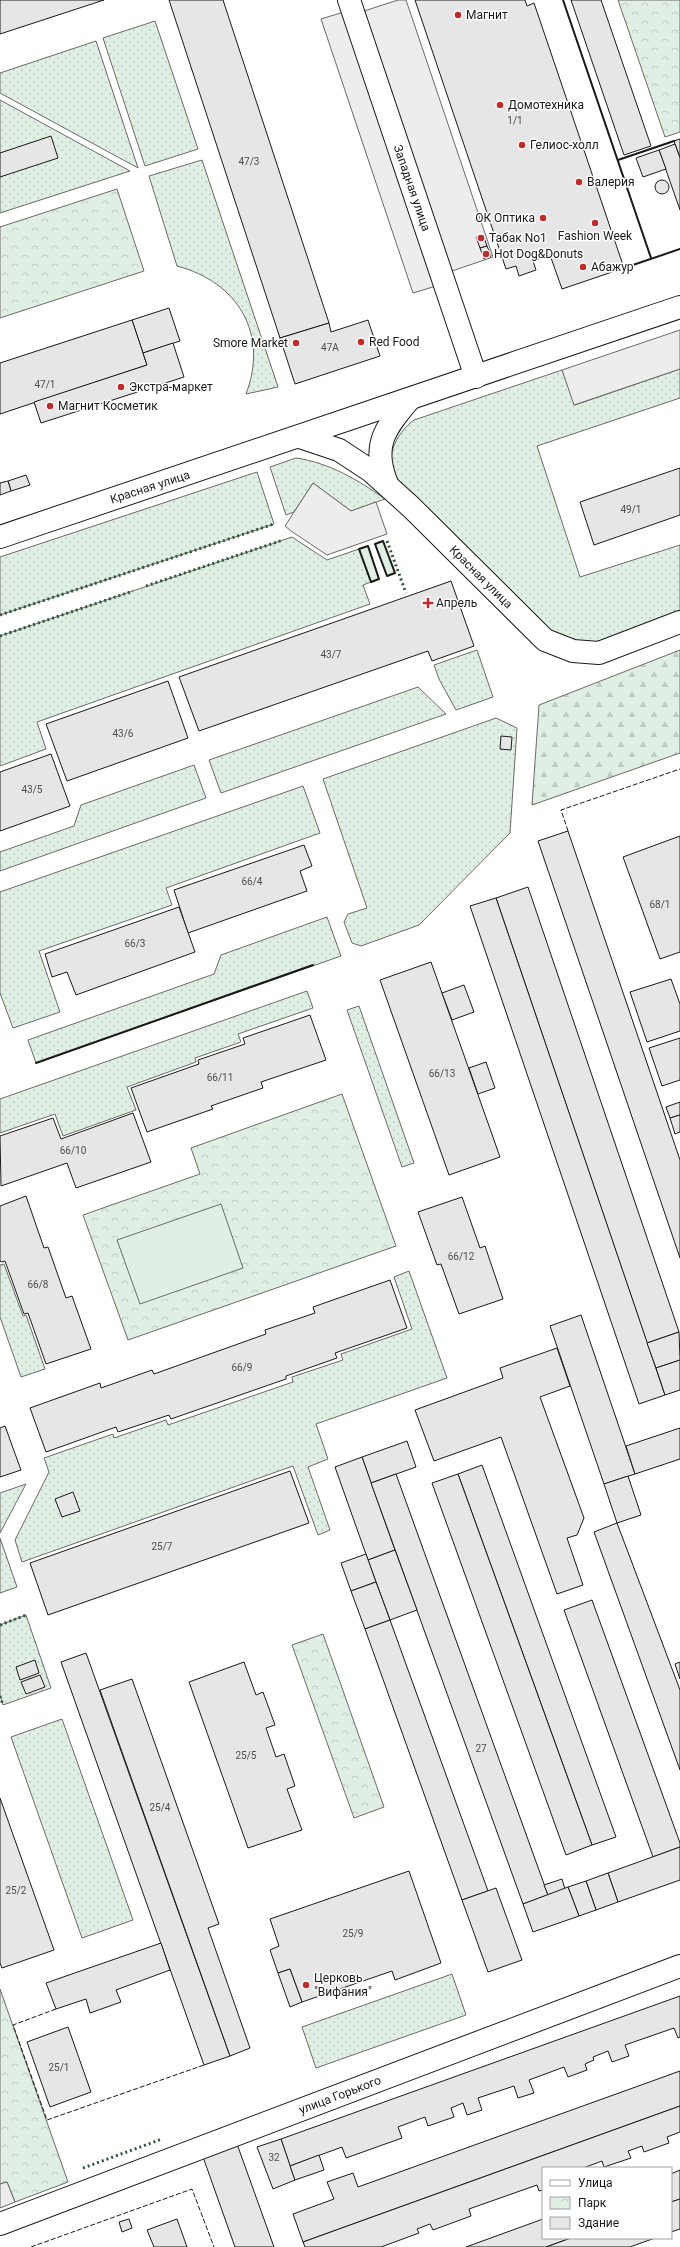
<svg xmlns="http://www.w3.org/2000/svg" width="680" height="2247" font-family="Roboto,sans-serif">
<defs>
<pattern id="grass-dots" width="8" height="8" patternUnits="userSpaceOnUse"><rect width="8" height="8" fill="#e0efe3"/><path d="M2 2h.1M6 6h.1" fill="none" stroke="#c0ccc2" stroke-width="1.8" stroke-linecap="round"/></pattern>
<pattern id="forest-firs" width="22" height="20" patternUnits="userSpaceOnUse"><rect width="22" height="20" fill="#e0efe3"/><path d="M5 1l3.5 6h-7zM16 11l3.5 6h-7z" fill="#c0ccc2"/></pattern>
<pattern id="park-crowns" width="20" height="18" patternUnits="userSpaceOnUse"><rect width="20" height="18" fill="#e0efe3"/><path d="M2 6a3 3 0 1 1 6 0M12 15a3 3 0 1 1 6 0" fill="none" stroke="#c0ccc2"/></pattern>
</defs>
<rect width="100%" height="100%" fill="#fff"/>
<g fill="url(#grass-dots)" stroke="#6a6a6a">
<path d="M155,21L198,149L145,166L103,38Z"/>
<path d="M96,41L138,168L0,93V73Z"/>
<path d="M0,100L130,171L0,213Z"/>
<path d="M202,160L278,387L246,394C269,334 238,282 177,266L149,176Z"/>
<path d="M680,369V398L537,446L580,577L680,545V610L597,644L576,642L548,629L399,482C382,461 395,434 414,420L562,370L575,405Z"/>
<path d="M296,458C330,463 358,480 385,499L351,511L313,483L294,512L286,515L270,467Z"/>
<path d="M257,472L274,524L0,615V557Z"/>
<path d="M292,537L327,560L359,549L371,582L363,585L370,604L37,722L46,749L0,766V636Z"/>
<path d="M477,650L493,697L456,710L439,679L434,665Z"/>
<path d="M418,687L446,714L221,793L209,760Z"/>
<path d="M496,718L517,728L510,833L419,925L361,946L352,943L344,922L348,914L367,908L323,779Z"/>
<path d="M194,765L206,798L0,871V852L74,826L81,805Z"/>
<path d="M303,786L320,833L166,888L172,905L39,951L60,1012L13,1028L0,993V892Z"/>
<path d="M327,917L341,956L36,1063L28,1040L214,974L221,955Z"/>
<path d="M307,991L313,1008L238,1034L241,1042L195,1058L196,1062L127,1087L136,1110L63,1136L55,1114L0,1133V1099Z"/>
<path d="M359,1006L414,1163L402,1167L347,1010Z"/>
<path d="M4,1264L23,1316L26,1315L45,1369L21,1377L0,1317V1265Z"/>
<path d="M409,1271L447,1378L316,1424L328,1459L308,1467L330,1530L318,1535L293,1466L22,1562L15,1540L49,1472L44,1458L113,1434L114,1438L166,1420L168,1425L293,1382L292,1377L343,1360L341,1354L412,1329L394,1277Z"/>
<path d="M26,1484L0,1533V1493Z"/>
<path d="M0,1538L17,1587L0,1593Z"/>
<path d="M26,1615L51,1688L3,1705L0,1696V1625Z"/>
<path d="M62,1719L133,1920L82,1938L11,1737Z"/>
<path d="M452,1974L466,2015L316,2068L302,2027Z"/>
</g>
<path fill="url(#forest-firs)" stroke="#6a6a6a" d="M680,650V753L532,805L539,705Z"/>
<g fill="url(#park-crowns)" stroke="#6a6a6a">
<path d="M618,0H680V132L665,137Z"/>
<path d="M117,189L144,271L0,318V227Z"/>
<path d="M342,1094L396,1246L128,1340L83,1215L200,1174L191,1148Z"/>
<path d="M323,1634L384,1807L354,1818L292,1645Z"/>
<path d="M0,1989L68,2182L15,2202L7,2182L0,2184Z"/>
</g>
<g fill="#e0efe3" stroke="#6a6a6a">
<path d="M383,541L395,573L387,576L375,544Z"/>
<path d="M368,546L379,579L371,582L359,549Z"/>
<path d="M221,1204L243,1268L140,1304L117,1240Z"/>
</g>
<g fill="#ededed" stroke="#6a6a6a">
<path d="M398,0H406L493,257L449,272L361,12Z"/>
<path d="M344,12L436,286L413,293L321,19Z"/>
<path d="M680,330V369L574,405L562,370Z"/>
<path d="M313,483L351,511L376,502L387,534L327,555L291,531L285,526Z"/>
<path d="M7,2182L15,2202L0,2208V2184Z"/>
</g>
<g fill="#e6e6e6" stroke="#1a1a1a">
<path d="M0,0H104L0,34Z"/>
<path d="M169,0H223L329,323L280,338Z"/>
<path d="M415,0H525L527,6L534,3L624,268L562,289L550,255L533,261L536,270L519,276L516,266L506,269Z"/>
<path d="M571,0H601L651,146L624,155Z"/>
<path d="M51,136L58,158L0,177V153Z"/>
<path d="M680,139V158L674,141Z"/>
<path d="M675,144L680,158V210L659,150Z"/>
<path d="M659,150L666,169L643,177L636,158Z"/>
<circle cx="662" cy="187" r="7"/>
<path d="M483,235L487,246L480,248L476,237Z"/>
<path d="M487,246L491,256L484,259L480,248Z"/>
<path d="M169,308L180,341L143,353L132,320Z"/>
<path d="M132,320L147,365L0,414V363Z"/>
<path d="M368,320L380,356L295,384L280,338L329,323L331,332Z"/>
<path d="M173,343L184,377L41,423L34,402L147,365L143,353Z"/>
<path d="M680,468V515L594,545L580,502Z"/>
<path d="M26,475L30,485L11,491L8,481Z"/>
<path d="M8,481L11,491L0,495V483Z"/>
<path d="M451,581L474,646L432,661L428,651L199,731L179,677Z"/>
<path d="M168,681L188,738L67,781L46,724Z"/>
<path d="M501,736L512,737L511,750L500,749Z"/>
<path d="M51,754L70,806L0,831V772Z"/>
<path d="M568,831L680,1160V1258L538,841Z"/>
<path d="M680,836V952L660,959L623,857Z"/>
<path d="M304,845L312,866L300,871L307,891L188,933L174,890Z"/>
<path d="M528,887L679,1332L647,1343L496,898Z"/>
<path d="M496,898L665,1395L639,1404L470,906Z"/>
<path d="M179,907L195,952L76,995L67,972L52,977L45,954Z"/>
<path d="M431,962L500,1157L449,1175L380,980Z"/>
<path d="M671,979L680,1004V1031L647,1042L630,992Z"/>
<path d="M464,985L474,1012L452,1020L442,993Z"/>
<path d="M310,1015L326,1060L261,1082L263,1088L211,1106L213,1109L147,1132L131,1088L199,1064L198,1060L245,1044L243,1038Z"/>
<path d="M680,1038V1080L662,1086L649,1048Z"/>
<path d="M486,1062L495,1088L478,1094L469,1068Z"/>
<path d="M680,1102V1115L670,1118L666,1107Z"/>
<path d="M133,1113L151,1162L76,1188L67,1163L1,1186L0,1136L53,1118L61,1139Z"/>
<path d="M680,1115V1132L675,1134L670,1118Z"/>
<path d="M26,1196L44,1248L48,1247L66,1298L72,1296L91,1349L46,1364L28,1313L24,1314L5,1261L1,1262L0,1261V1206Z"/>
<path d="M462,1197L480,1248L485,1246L503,1299L459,1314L441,1264L437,1265L418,1212Z"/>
<path d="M390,1280L407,1328L335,1353L337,1358L286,1376V1379L171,1419L169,1415L118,1432L116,1427L46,1452L30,1408L100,1383L101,1388L152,1370L154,1374L266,1334L265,1330L315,1313L313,1307Z"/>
<path d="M581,1315L635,1474L604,1484L550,1326Z"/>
<path d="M679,1332L680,1360L656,1368L647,1343Z"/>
<path d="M557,1348L570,1386L540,1397L584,1518L577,1535L567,1538L583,1585L557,1594L501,1437L434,1461L415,1410L503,1378L500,1368Z"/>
<path d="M680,1360V1390L665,1395L656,1368Z"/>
<path d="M5,1426L21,1470L0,1477V1428Z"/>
<path d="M680,1428V1459L635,1474L626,1446Z"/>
<path d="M407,1441L416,1467L371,1483L362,1457Z"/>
<path d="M362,1457L395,1550L368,1560L335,1467Z"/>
<path d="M482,1465L616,1837L592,1845L458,1474Z"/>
<path d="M290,1471L309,1523L48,1615L30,1563Z"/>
<path d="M396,1474L548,1895L523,1904L371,1483Z"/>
<path d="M458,1474L592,1845L566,1855L432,1483Z"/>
<path d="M628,1476L641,1515L617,1523L604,1484Z"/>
<path d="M73,1492L80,1511L62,1517L55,1499Z"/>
<path d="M617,1523L680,1690V1770L594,1532Z"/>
<path d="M395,1550L417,1610L390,1620L368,1560Z"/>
<path d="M366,1554L376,1582L351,1591L341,1563Z"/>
<path d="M376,1582L390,1620L365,1629L351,1591Z"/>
<path d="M592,1600L680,1843V1847L653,1857L564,1610Z"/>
<path d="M390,1620L488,1891L462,1900L365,1629Z"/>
<path d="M86,1653L230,2056L204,2065L61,1662Z"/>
<path d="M35,1660L39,1673L20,1680L16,1667Z"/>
<path d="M244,1662L256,1695L263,1692L275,1725L266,1728L276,1757L284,1754L295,1786L287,1789L302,1830L248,1848L189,1682Z"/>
<path d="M680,1662V1679L675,1664Z"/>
<path d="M40,1675L45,1687L26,1694L21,1682Z"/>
<path d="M132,1679L219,1924L208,1928L250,2048L230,2056L100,1690Z"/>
<path d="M0,1798L54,1950L2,1968L0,1963Z"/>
<path d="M680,1847V1880L618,1902L608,1873Z"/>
<path d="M409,1871L441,1963L395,1980L392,1971L302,2002L290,1969L278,1973L270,1950L279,1946L270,1919Z"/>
<path d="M608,1873L618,1902L596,1910L586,1881Z"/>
<path d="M562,1879L565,1889L548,1895L544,1885Z"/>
<path d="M586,1881L596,1910L579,1916L568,1887Z"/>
<path d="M568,1887L579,1916L533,1932L523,1904Z"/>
<path d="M496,1888L522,1960L488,1972L462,1900Z"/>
<path d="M161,1943L170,1970L116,1990L121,2002L90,2013L86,1999L56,2009L46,1983Z"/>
<path d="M290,1969L302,2002L290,2007L278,1973Z"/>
<path d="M680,1996V2037L678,2038L674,2028L625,2045L629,2056L612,2062L608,2051L593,2057L594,2060L585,2064L587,2070L568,2077L564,2067L529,2080L534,2093L518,2098L514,2086L478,2098L482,2110L467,2115L463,2103L451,2108L454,2117L428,2126L425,2117L398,2127L402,2138L346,2158L342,2147L290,2166L281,2139Z"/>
<path d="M68,2027L91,2092L50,2107L27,2042Z"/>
<path d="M680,2071V2106L303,2242L293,2214L334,2199L327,2182L353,2173L358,2187Z"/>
<path d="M680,2106V2132L667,2137L669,2143L644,2152L642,2146L628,2151L631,2158L604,2167L602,2161L583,2168H543V2190L539,2191L537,2185L469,2209L471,2216L433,2230L430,2224L417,2229L419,2233L381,2247H305L303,2242Z"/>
<path d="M281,2139L295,2180L273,2189L257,2147Z"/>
<path d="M237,2144L274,2247H235L203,2157Z"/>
<path d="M319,2155L324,2170L295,2180L290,2166Z"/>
<path d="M680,2170V2199L671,2202V2174Z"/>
<path d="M680,2199V2229L671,2232V2202Z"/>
<path d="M129,2219L132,2228L122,2232L119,2222Z"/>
<path d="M177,2219L187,2247H154L147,2230Z"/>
<path d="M543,2219V2238H571L546,2247H466Z"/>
<path d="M571,2238H655L630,2247H546Z"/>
</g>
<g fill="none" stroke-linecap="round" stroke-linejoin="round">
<defs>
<g id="minor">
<path d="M349,0L476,377"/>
<path d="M300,437L339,450L371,471L411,507L545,640L573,651L599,653L680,622"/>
<path d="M388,486C371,447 384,429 409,400"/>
<path d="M0,537L680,307"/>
<path d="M0,2224L680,1966"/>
</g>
</defs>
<use href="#minor" stroke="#1a1a1a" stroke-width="24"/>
<use href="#minor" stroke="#fff" stroke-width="22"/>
<g stroke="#2b5a34" stroke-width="3" stroke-dasharray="2 3" stroke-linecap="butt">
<path d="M387,541L406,593"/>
<path d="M146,586L283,540"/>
<path d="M0,615L274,524"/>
<path d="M0,636L133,591"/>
<path d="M0,1625L26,1615"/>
<path d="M0,1696L3,1705"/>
<path d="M83,2168L162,2139"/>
</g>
<g stroke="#1a1a1a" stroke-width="1" stroke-dasharray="5 2" stroke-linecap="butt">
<path d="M568,831L561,810L680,769"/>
<path d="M56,2009L13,2025L47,2120L204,2065"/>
<path d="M31,2247L192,2189L214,2247"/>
</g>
<g stroke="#1a1a1a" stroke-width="2">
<path d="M563,0L651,258"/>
<path d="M618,160L674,141"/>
<path d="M624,268L680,249"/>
<path d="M383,541L395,573L387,576L375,544Z"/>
<path d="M368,546L379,579L371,582L359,549Z"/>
<path d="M36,1063L313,965"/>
</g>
</g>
<g fill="#c62828" stroke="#fff" stroke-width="1.5">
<circle cx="458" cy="15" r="4"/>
<circle cx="500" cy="105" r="4"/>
<circle cx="522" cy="145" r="4"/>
<circle cx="579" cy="182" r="4"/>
<circle cx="543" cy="218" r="4"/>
<circle cx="595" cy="223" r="4"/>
<circle cx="481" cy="238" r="4"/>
<circle cx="486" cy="254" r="4"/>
<circle cx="583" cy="267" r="4"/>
<circle cx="361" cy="342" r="4"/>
<circle cx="296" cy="343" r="4"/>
<circle cx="121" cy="387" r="4"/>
<circle cx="50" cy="406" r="4"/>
<path d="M426 597h4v4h4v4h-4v4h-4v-4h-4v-4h4z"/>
<circle cx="306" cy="1985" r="4"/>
</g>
<g text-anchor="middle" stroke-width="3" stroke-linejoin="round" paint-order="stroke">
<g font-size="10" fill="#4d4d4d">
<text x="515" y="124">1/1</text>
<text x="249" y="165">47/3</text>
<text x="330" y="351">47А</text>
<text x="45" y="388">47/1</text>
<text x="631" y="513">49/1</text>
<text x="331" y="658">43/7</text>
<text x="123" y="737">43/6</text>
<text x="32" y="793">43/5</text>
<text x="252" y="885">66/4</text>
<text x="660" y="908">68/1</text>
<text x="135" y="947">66/3</text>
<text x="442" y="1077">66/13</text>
<text x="220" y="1081">66/11</text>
<text x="73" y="1154">66/10</text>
<text x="461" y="1260">66/12</text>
<text x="38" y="1288">66/8</text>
<text x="242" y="1371">66/9</text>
<text x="162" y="1550">25/7</text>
<text x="481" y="1752">27</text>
<text x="246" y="1759">25/5</text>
<text x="160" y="1811">25/4</text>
<text x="16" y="1894">25/2</text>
<text x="353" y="1937">25/9</text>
<text x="59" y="2071">25/1</text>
<text x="274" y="2161">32</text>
</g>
<g font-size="12" fill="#1a1a1a" stroke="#fff" text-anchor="start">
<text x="466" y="19">Магнит</text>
<text x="508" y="109">Домотехника</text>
<text x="530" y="149">Гелиос-холл</text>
<text x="587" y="186">Валерия</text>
<text x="535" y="222" text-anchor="end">ОК Оптика</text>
<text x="595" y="240" text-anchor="middle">Fashion Week</text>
<text x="489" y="242">Табак No1</text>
<text x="494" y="258">Hot Dog&amp;Donuts</text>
<text x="591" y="271">Абажур</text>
<text x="369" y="346">Red Food</text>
<text x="288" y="347" text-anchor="end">Smore Market</text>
<text x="129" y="391">Экстра-маркет</text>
<text x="58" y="410">Магнит Косметик</text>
<text x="436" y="607">Апрель</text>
<text x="314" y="1982">Церковь<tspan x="314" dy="14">"Вифания"</tspan></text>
</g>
<g font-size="12" fill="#1a1a1a" stroke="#fff">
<text transform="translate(412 188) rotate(71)" y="4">Западная улица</text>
<text transform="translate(150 487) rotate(-18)" y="4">Красная улица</text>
<text transform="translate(481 577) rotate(45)" y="4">Красная улица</text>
<text transform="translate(340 2095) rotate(-21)" y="4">улица Горького</text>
</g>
</g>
<rect x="542" y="2167" width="130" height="72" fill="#ffffff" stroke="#a3a3a3"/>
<rect x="550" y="2180" width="20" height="6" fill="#ffffff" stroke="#a3a3a3"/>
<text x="578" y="2187" font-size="12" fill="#1a1a1a">Улица</text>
<rect x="550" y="2197" width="20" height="12" fill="url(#park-crowns)" stroke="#a3a3a3"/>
<text x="578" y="2207" font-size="12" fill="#1a1a1a">Парк</text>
<rect x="550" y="2217" width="20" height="12" fill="#e6e6e6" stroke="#a3a3a3"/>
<text x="578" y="2227" font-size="12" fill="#1a1a1a">Здание</text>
</svg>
